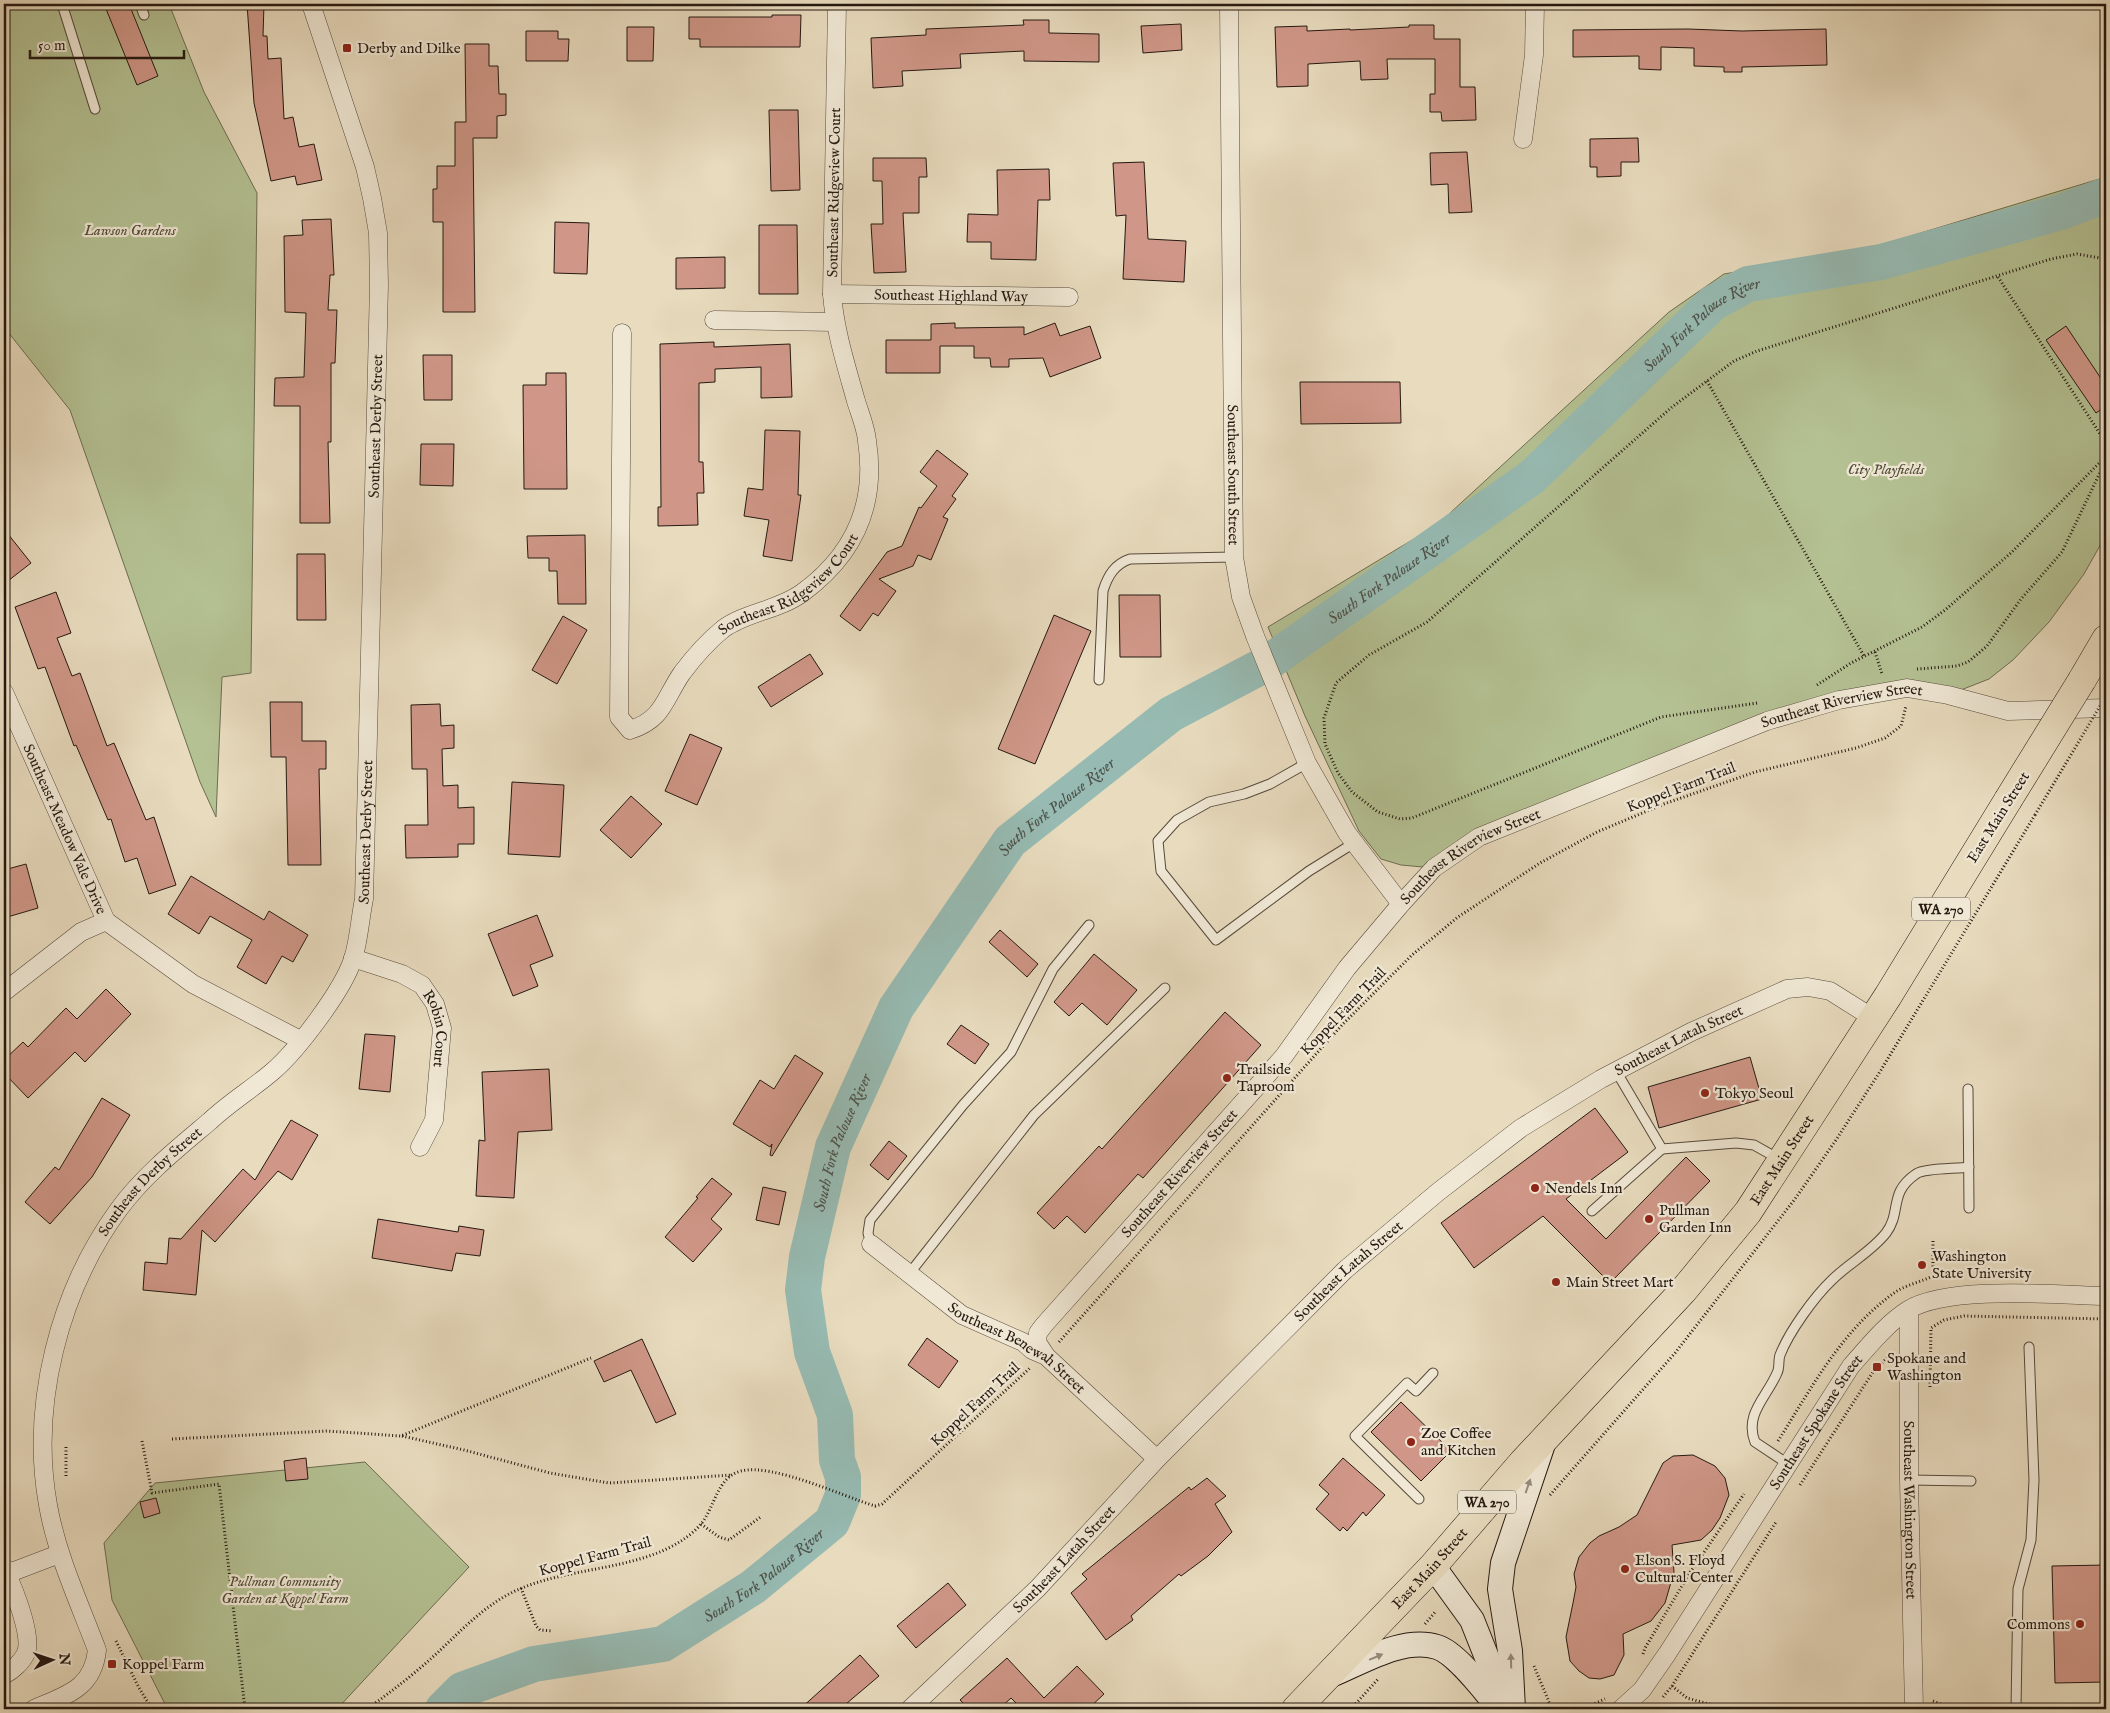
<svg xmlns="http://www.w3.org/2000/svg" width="2110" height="1713" font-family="'IM FELL English',serif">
<rect width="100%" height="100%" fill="#e8dbbe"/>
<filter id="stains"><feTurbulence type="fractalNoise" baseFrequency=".004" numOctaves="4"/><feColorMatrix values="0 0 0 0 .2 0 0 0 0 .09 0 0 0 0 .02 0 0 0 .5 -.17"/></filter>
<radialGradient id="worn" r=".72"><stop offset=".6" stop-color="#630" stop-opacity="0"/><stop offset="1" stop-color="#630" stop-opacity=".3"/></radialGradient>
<g fill="#b4c193" stroke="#6c6d52">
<path d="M4,4H169L204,92L257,193L251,673L222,677L216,817L200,782L70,410L4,327Z"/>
<path d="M2106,177V535L2084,574L2049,622L2013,660L1989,679L1948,695L1907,688L1839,700L1641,770L1434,868L1401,865L1381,859L1359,831L1305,716L1268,627L1437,525L1669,312L1724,274L1861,251Z"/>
<path d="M365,1462L469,1567L337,1709H174L165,1704L112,1600L104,1543L155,1483Z"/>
</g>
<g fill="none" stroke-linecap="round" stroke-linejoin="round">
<path stroke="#97bbb3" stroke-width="36" id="s1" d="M443,1709L462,1690L534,1664L663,1644L753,1587L832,1522L843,1495V1477L837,1460L835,1415L812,1352L803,1290L807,1257L833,1147L896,1008L1010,841L1171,714L1266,664L1532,477L1713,303L1748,284L1881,262L2061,212L2106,195"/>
</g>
<g fill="#d09788" stroke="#251911">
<path d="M104,4H129L158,76L137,85Z"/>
<path d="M247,4H264L263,36H267L268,59L281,58L284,119L293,117L299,147L314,144L322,180L297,185L295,176L271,181L254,103Z"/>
<path d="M772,15H801L800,47H700V39H689V17H772Z"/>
<path d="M1023,20H1049V33L1099,34V62L1024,61V51L960,54L961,68L902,71L903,86L873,88L871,38L926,35V29L1024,25Z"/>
<path d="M1181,24L1182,50L1143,53L1141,26Z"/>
<path d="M1409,25H1434V39H1460V87H1475L1476,120L1442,121L1441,112H1430V94H1435V59H1387L1388,79L1361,80L1360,61L1308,64V86L1277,87L1275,27L1307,26V31L1350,29V30L1409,27Z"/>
<path d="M627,27H654L653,61H627Z"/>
<path d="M1688,29L1742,31L1826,29L1827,65L1742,67V72H1724V67L1694,66V48L1661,47V70L1639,69V56L1573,57V30Z"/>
<path d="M526,31H558V39H569L568,61H526Z"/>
<path d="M465,44H489V66H498L499,94H506V115L497,116V138H473L475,312H443V222H433V189H437V166H455V122H466Z"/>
<path d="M769,110H798L800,190L771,191Z"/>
<path d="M1638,138L1639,162H1621V176L1597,177V167H1590V139Z"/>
<path d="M1467,152L1472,212L1449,213L1448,184L1431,185L1430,153Z"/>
<path d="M873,158H926L927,177H919V213H903L906,272L874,273L871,224H883L882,181H873Z"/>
<path d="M1144,162L1148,239L1186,241L1184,282L1123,279L1126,215L1116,216L1113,163Z"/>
<path d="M1049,169L1050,200H1038L1036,260L991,259V242H967L968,214L998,215L997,170Z"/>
<path d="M331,219L334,275H330L328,310H337L335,363H331V442H328L330,523H300V406H274L275,378L304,377L306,313L285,312L284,236L303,235L302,220Z"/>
<path d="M555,222L589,223L587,274L554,273Z"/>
<path d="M759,225H797L798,294H759Z"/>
<path d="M725,257V288L676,289V258Z"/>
<path d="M955,323V328L1024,327V335L1055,323L1060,336L1090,326L1101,358L1050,377L1043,358L1009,359V367H991L990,358H974V346H940V373H886V340H931V324Z"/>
<path d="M2066,326L2106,386V406L2096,413L2046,340Z"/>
<path d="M714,342V347L790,344L792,397L761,398V367L715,369V382L699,383V462H703L704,493H697L698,525L658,526V507H661L660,344Z"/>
<path d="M423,355H452V400H424Z"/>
<path d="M546,373H566L567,489H524L523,385H546Z"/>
<path d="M1300,382H1400L1401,423L1301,424Z"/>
<path d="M765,430L800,431L798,495H801L792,561L763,556L769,520L744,516L748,488L763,490Z"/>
<path d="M421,444H454L453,486L420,485Z"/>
<path d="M937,450L968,474L952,496L956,499L943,517L948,519L931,560L918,555L913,566L879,579L896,591L878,616L873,613L860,631L840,616L887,552L902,546L919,507L921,508L937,486L920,472Z"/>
<path d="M4,529L31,563L4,584Z"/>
<path d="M585,535L586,604H558L557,571H549V558H528L527,536Z"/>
<path d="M297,554H325L326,620H297Z"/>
<path d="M56,592L71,633L57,638L72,676L80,673L107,746L114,743L146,820L154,817L176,885L149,894L137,858L125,862L111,819L108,820L76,745L74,746L45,667L38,669L15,607Z"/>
<path d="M1119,595H1160L1161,657H1120Z"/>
<path d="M1054,615L1091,631L1035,764L998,749Z"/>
<path d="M563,616L587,630L557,684L532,670Z"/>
<path d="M810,654L823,674L771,707L758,687Z"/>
<path d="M270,702H302V741H326V769H319L321,865H288L286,757H271Z"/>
<path d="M440,704L441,726L454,725V748L442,749L443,786L458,785V808L474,807V844H458V857L406,858L405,825H428L427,769H412L411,705Z"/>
<path d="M690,734L722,748L697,805L665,791Z"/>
<path d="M512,782L564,785L560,857L508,854Z"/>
<path d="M631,796L662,824L631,858L600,830Z"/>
<path d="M26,864L38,908L4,918V870Z"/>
<path d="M191,876L264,920L269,911L308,935L293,962L282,956L266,984L237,967L252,940L210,916L199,934L168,914Z"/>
<path d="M537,915L553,956L530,965L538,986L513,996L488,934Z"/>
<path d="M1000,930L1038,964L1027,977L989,942Z"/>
<path d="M1094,954L1137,990L1107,1025L1082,1003L1069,1016L1054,1002Z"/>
<path d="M106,989L131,1014L85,1062L75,1052L28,1098L4,1073V1060L23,1042L28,1047L66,1008L77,1019Z"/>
<path d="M1225,1012L1261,1045L1143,1178L1138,1174L1085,1233L1067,1216L1054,1229L1037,1213L1099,1146L1102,1149Z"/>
<path d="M961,1025L989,1044L975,1064L947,1044Z"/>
<path d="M365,1034L395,1036L390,1092L359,1089Z"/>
<path d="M795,1055L823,1073L772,1156L770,1155L772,1144L770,1147L733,1124L760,1080L774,1089Z"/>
<path d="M1750,1057L1762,1099L1659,1128L1648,1087Z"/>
<path d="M549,1069L552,1130L518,1132L514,1198L476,1196L479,1140L485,1141L482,1072Z"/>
<path d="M102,1098L130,1115L92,1177L50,1224L25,1202L55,1167L59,1170Z"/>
<path d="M1595,1108L1628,1152L1566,1199L1606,1239L1686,1157L1710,1181L1610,1283L1543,1216L1474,1268L1441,1223Z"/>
<path d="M291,1120L318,1135L292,1180L278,1171L215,1242L202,1230L196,1295L143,1290L145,1262L167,1264L169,1238L181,1239L243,1169L255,1180Z"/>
<path d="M889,1141L907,1156L888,1180L870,1165Z"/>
<path d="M712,1178L732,1194L711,1219L722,1229L693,1262L665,1237L698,1198L696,1197Z"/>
<path d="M763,1187L786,1192L779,1225L756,1220Z"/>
<path d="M378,1219L458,1232L459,1226L484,1230L480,1256L456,1253L452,1271L372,1258Z"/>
<path d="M927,1338L958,1361L939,1388L908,1365Z"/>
<path d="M642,1339L676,1414L656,1423L631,1370L604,1382L594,1361Z"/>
<path d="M1401,1402L1451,1451L1421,1481L1371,1432Z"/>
<path d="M1693,1455L1715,1466L1725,1478L1729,1495L1720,1518L1712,1530L1701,1540L1672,1545L1674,1572L1665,1603L1651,1621L1623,1634L1624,1655L1614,1675L1600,1679L1589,1678L1579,1671L1570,1661L1566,1637L1573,1603L1576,1587L1574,1574L1579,1557L1590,1543L1599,1536L1619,1527L1637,1515L1663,1463L1673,1456Z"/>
<path d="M306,1458L308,1479L286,1481L284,1461Z"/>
<path d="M1343,1458L1385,1495L1366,1516L1363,1512L1347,1531L1343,1527L1340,1531L1316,1509L1329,1494L1319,1485Z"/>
<path d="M1207,1478L1226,1496L1215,1504L1232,1532L1208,1556L1181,1576L1179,1574L1131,1616L1133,1620L1106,1640L1071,1593L1087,1579L1082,1574L1189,1487L1191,1490Z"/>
<path d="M156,1498L160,1513L144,1518L140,1502Z"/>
<path d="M2106,1565V1682L2055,1683L2052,1566Z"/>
<path d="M948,1583L966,1605L916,1648L897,1626Z"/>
<path d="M860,1655L879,1676L840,1709H800Z"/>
<path d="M1007,1658L1044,1698L1077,1666L1104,1694L1088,1709H1022L1011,1698L999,1709H969L960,1700Z"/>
</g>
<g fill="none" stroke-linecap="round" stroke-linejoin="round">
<defs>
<g id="lane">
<path d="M62,4L95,109"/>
<path d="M140,4L144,15"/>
<path d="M1099,680L1103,591C1108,575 1115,564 1130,559L1234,557"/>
<path d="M1307,763L1270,784L1244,794L1209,802L1177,820L1158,841L1161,871L1216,940L1309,871L1354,843"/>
<path d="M1616,1071L1662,1149L1736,1143L1754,1145L1779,1159"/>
<path d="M1968,1089L1969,1208"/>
<path d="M1592,1211L1662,1149"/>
<path d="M871,1244L868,1233L870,1220L963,1105L1011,1052L1053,969L1089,925"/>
<path d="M909,1274L1034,1115L1165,988"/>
<path d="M1788,1464L1755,1442C1744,1414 1767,1397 1777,1373C1780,1368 1778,1360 1780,1355C1789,1332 1814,1297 1832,1280C1849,1263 1871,1252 1886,1233C1902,1212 1888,1193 1916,1174C1924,1168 1957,1169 1969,1167"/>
<path d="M1909,1480L1971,1481"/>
<path d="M1419,1499L1355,1436L1407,1383L1416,1391L1433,1373"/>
<path d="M2016,1709L2018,1589L2031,1540L2034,1480L2029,1347"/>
</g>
<g id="street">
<path id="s2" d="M1229,4L1234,557L1241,597L1255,636L1307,763L1347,833L1401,904"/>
<path d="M1523,139L1534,55L1535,4"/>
<path id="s3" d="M832,294L1069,297"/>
<path d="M714,320L834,322"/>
<path id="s4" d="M622,333L619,717L630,730C664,719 664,699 682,673C694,657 707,642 723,629C746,612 779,610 802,593C854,555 877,505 867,441C866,428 860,414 856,401C846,365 835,331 832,294L837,4"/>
<path id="s5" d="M4,692L106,921L193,984L300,1040"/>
<path id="s6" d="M353,958L402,974L422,985L435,1004L442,1028L434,1120L420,1147"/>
<path d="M4,992L81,932L106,921"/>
<path id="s7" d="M871,1244L962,1315L1023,1342L1032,1350L1046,1356L1157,1459"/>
<path id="s8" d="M1909,1310V1480L1914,1709"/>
<path id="s9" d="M1046,1356L1037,1342L1038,1333L1044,1325L1284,1056L1347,968L1401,904L1434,868L1479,837L1767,721L1839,700L1907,688L1948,695L2008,711L2106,708"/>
<path d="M4,1567C12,1585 33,1635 26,1653C22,1662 12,1671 4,1675"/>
<path d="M4,1575L59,1554"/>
<path id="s10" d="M34,1709C66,1695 93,1689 97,1650C79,1602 57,1556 48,1505C30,1405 59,1291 119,1209C144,1175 178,1148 210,1121C229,1103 252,1089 272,1072C297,1051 343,990 353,959C359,940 360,918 364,899L379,285L378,233L372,198L365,167L311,4"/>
<path id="s11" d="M910,1709L1038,1588L1157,1459L1345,1270L1438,1192L1521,1128L1601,1079L1691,1032L1787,989L1808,987L1830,991L1873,1018"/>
<path id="s12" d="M1621,1709L1642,1690L1667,1654L1851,1366C1868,1347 1886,1324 1908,1310C1948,1285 2058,1295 2106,1296"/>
</g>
<g id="secondary">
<path d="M1433,1566L1472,1620L1507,1708"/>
<path d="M1331,1675C1361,1663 1403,1636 1437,1647C1457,1653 1486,1693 1500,1709"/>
<path d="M1513,1709L1510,1651L1500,1589L1503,1563L1544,1441"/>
</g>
<g id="primary">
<path d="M2082,680L2106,639"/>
<path id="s13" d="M1296,1709L1433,1566L1523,1462L1683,1291L1748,1212L1888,996L2008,800"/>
</g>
</defs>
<use href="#lane" stroke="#564a3c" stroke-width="11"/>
<use href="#street" stroke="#564a3c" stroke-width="19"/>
<use href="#secondary" stroke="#251911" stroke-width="26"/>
<use href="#primary" stroke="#251911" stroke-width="29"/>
<g stroke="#251911" stroke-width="3" stroke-dasharray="1 2.5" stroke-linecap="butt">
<path d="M1998,277L2106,443"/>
<path d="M1707,381L1864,656"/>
<path d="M1875,652L1882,674"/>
<path d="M1917,669L1957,666L1968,662L1987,646L2021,599L2062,552L2106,460"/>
<path d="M1817,685L1851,663L1922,627L1945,610L2012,552L2106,456"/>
<path d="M1757,703L1661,717L1412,818L1400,819L1378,812L1352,792L1338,773L1325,744L1324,718L1336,683L1369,655L1427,622L1672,407L1734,361L1757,351L2051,259L2077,254L2106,259"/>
<path d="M1059,1342L1342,1025L1412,955L1458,917L1540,863L1597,832L1664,804L1755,772L1856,748L1885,738L1901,726L1906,706"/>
<path d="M1930,1387L1931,1328L1944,1320L1964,1316L2106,1319"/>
<path d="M402,1436L464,1450L550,1473L609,1483L732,1475"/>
<path d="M172,1439L327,1431L401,1436L591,1358"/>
<path d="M142,1441L152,1493L219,1484L245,1709"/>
<path d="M1778,1441C1812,1387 1842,1330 1894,1293C1905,1285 1921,1282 1933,1276V1241"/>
<path d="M66,1476V1445"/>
<path d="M1800,1485L1873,1372L1890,1355"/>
<path d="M1550,1495L1675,1353L1795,1199L1836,1140L1881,1070L2035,815"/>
<path d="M701,1524L719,1537L729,1540L762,1516"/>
<path d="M521,1588L536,1626L540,1630L552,1631"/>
<path d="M1425,1624L1436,1611"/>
<path d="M116,1641L139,1688L152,1709"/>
<path d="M1643,1654L1645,1648L1689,1574L1744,1494"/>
<path d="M1534,1666L1549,1702L1554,1709"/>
<path d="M1672,1686L1687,1698L1727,1709"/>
<path d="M1663,1697L1672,1686L1776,1522"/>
<path d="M1933,1701L1951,1708L2002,1707"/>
<path d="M2029,1707L2106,1706"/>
<path d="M367,1709C391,1692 414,1674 435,1655C462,1630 487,1602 522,1588C572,1567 639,1570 684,1539C690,1535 697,1529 701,1524C715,1507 717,1477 741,1471C773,1463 842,1496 875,1506L882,1504L1030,1368"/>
<path d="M1351,1709L1379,1678"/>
<path d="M1582,1709L1605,1699"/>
</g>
<use href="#lane" stroke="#f0e8d5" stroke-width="9"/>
<use href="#street" stroke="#f0e8d5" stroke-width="18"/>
<use href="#secondary" stroke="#f0e8d5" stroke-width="24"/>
<use href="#primary" stroke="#e8dbbe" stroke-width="28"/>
<defs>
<path id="primary-bridge" d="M2008,800L2082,680"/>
</defs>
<use href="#primary-bridge" stroke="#251911" stroke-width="29" stroke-linecap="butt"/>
<path stroke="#251911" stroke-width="3" stroke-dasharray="1 2.5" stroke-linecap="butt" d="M2035,815L2106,696"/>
<use href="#primary-bridge" stroke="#e8dbbe" stroke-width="28"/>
</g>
<defs><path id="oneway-solid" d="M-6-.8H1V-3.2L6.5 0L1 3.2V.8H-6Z" transform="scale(1.25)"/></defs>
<g fill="#958b7d">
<use href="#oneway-solid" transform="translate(1528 1486) rotate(-71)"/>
<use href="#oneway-solid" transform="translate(1376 1657) rotate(-23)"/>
<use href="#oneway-solid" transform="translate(1511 1661) rotate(-92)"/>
</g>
<g fill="#8f2418" stroke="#f0e8d5" stroke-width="2">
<rect x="342" y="43" width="10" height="10" rx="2.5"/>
<circle cx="1227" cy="1078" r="5"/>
<circle cx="1705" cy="1093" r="5"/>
<circle cx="1535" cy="1188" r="5"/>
<circle cx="1649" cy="1219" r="5"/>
<circle cx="1922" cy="1265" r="5"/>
<circle cx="1556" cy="1282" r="5"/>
<rect x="1872" y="1362" width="10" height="10" rx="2.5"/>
<circle cx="1411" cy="1442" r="5"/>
<circle cx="1625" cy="1569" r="5"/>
<circle cx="2080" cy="1624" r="5"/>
<rect x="107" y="1659" width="10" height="10" rx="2.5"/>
</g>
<g text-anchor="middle" stroke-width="4.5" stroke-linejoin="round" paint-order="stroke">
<g fill="#f0e8d5" stroke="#62574c" stroke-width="1">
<rect x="1912" y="897.5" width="58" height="23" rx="4"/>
<rect x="1458" y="1490.5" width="58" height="23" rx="4"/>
</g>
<g font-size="14" font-weight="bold" fill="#251911">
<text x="1941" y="914">WA 270</text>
<text x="1487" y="1507">WA 270</text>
</g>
<g font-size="15" fill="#251911" stroke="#f0e8d5" text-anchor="start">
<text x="357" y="53">Derby and Dilke</text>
<text x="1237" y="1074">Trailside<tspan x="1237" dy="17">Taproom</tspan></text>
<text x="1715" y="1098">Tokyo Seoul</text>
<text x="1545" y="1193">Nendels Inn</text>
<text x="1659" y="1215">Pullman<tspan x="1659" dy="17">Garden Inn</tspan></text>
<text x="1932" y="1261">Washington<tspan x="1932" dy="17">State University</tspan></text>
<text x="1566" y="1287">Main Street Mart</text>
<text x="1887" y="1363">Spokane and<tspan x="1887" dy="17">Washington</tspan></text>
<text x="1421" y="1438">Zoe Coffee<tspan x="1421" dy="17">and Kitchen</tspan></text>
<text x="1635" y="1565">Elson S. Floyd<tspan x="1635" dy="17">Cultural Center</tspan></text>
<text x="2070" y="1629" text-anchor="end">Commons</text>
<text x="122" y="1669">Koppel Farm</text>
</g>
<g font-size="15" fill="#251911" stroke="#f0e8d5">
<text dy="5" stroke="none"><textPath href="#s4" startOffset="1056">Southeast Ridgeview Court</textPath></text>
<text dy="5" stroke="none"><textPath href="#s3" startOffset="119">Southeast Highland Way</textPath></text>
<text dy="5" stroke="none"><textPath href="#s10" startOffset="1438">Southeast Derby Street</textPath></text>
<text dy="5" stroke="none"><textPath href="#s2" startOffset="471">Southeast South Street</textPath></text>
<text dy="5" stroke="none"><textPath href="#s4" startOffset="622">Southeast Ridgeview Court</textPath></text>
<text dy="5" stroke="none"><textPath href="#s9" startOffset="1079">Southeast Riverview Street</textPath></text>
<text transform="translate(1681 787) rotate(-21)" y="5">Koppel Farm Trail</text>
<text transform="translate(1998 817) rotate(-58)" y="5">East Main Street</text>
<text dy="5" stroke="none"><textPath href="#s5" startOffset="150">Southeast Meadow Vale Drive</textPath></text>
<text dy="5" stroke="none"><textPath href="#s10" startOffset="1032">Southeast Derby Street</textPath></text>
<text dy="5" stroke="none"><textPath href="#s9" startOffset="674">Southeast Riverview Street</textPath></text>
<text transform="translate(1343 1011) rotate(-46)" y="5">Koppel Farm Trail</text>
<text dy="5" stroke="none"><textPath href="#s6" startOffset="122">Robin Court</textPath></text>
<text dy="5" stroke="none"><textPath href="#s11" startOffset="1025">Southeast Latah Street</textPath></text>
<text dy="5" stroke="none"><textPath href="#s13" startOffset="734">East Main Street</textPath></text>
<text dy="5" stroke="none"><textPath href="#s9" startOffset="239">Southeast Riverview Street</textPath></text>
<text dy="5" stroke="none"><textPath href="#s10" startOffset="599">Southeast Derby Street</textPath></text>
<text dy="5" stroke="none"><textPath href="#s11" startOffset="620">Southeast Latah Street</textPath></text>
<text dy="5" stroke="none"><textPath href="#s7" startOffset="180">Southeast Benewah Street</textPath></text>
<text transform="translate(975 1404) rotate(-43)" y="5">Koppel Farm Trail</text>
<text dy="5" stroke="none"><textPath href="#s12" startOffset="348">Southeast Spokane Street</textPath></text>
<text dy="5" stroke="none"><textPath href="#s8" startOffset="200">Southeast Washington Street</textPath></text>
<text transform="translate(595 1556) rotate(-15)" y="5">Koppel Farm Trail</text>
<text dy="5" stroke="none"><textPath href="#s11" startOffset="215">Southeast Latah Street</textPath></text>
<text dy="5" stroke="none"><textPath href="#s13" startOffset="194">East Main Street</textPath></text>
</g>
<g font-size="15" font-style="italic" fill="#504b38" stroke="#f0e8d5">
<text x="130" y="235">Lawson Gardens</text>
<text x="1886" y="474">City Playfields</text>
<text x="285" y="1586">Pullman Community<tspan x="285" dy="17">Garden at Koppel Farm</tspan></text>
</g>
<g font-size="16" font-style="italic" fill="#4d524a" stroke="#f0e8d5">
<text dy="6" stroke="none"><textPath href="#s1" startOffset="2051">South Fork Palouse River</textPath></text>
<text dy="6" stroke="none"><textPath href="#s1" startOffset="1646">South Fork Palouse River</textPath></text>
<text dy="6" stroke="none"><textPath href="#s1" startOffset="1241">South Fork Palouse River</textPath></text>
<text dy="6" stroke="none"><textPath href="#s1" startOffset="836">South Fork Palouse River</textPath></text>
<text dy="6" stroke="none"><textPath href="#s1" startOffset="356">South Fork Palouse River</textPath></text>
</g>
</g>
<rect width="2110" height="1713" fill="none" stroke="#e8dbbe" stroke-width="20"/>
<rect x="5" y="5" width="2100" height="1703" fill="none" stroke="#251911" stroke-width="2.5"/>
<rect x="10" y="10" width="2090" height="1693" fill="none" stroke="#251911"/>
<g transform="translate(52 1660) rotate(87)" stroke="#f0e8d5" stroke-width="4" paint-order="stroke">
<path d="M0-4L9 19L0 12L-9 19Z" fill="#251911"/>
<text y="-8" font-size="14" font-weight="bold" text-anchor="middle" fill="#251911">N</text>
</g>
<path d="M30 50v8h154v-8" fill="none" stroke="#251911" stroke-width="2.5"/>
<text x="38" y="50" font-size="15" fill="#251911" stroke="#f0e8d5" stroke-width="4" paint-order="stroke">50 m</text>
<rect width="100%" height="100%" filter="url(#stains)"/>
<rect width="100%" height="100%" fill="url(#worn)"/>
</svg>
